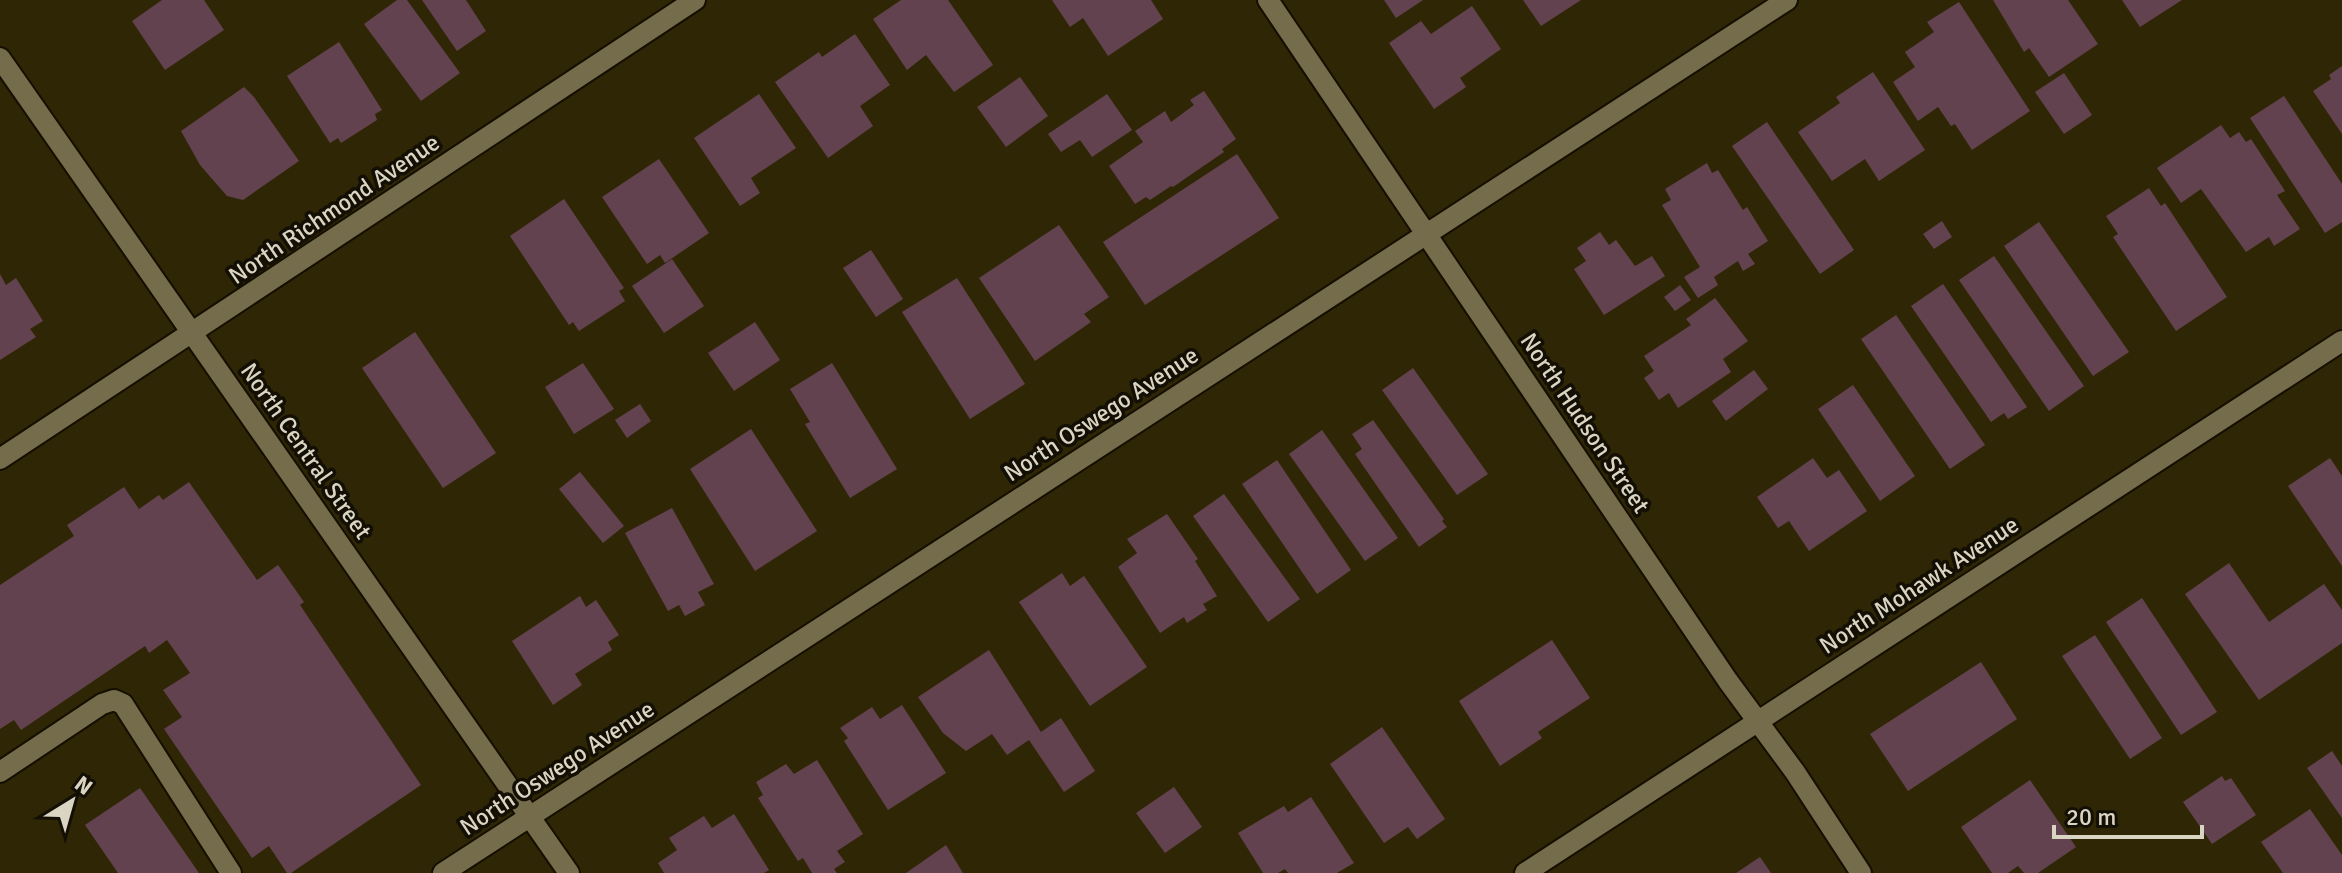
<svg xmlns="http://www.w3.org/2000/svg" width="2342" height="873" font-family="Signika,sans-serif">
<rect width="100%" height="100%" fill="#2e2605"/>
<g fill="#63424f">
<path d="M162,0H204L224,30L165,70L132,21Z"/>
<path d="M397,0H407L460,73L421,101L364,24Z"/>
<path d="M422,0H466L486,31L457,51Z"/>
<path d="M901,0H948L993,65L954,92L926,55L907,70L873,19Z"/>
<path d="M1052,0H1151L1163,19L1108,56L1083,18L1070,27Z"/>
<path d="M1384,0H1423L1396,18Z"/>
<path d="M1523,0H1581L1541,26Z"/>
<path d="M1993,0H2068L2098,44L2049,77L2029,48L2024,52Z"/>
<path d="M2122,0H2182L2140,27Z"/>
<path d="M1959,2L2030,111L1972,150L1955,124L1951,126L1938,107L1918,121L1893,82L1915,67L1905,52L1934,32L1927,22Z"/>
<path d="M1472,6L1501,49L1460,78L1466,87L1434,109L1389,43L1421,21L1431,34Z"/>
<path d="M855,34L890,85L860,106L873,126L828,158L775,82L819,52L822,57Z"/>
<path d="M339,42L382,110L375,114L377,120L341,143L338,138L330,143L287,76Z"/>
<path d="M2342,66V134L2313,91L2331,79L2329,75Z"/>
<path d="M1873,72L1925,150L1879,181L1865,159L1832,181L1798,132L1840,103L1836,97Z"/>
<path d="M2064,73L2092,115L2064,134L2035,92Z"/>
<path d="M1020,77L1048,116L1006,147L977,107Z"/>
<path d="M244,87L254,97L299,161L243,200L227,196L200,165L181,131Z"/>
<path d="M1204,91L1236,139L1222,149L1224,152L1173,187L1171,186L1150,200L1146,197L1135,204L1109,166L1143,142L1135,131L1165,111L1171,122L1194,105L1190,100Z"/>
<path d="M759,94L796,148L751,178L760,193L740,206L694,138Z"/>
<path d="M1107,94L1132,130L1092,157L1080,140L1061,152L1048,134Z"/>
<path d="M2284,96L2342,184V222L2325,233L2250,118Z"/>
<path d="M1767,122L1854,250L1820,274L1732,146Z"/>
<path d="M2221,125L2230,138L2239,132L2246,142L2251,139L2285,191L2277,195L2300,229L2274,246L2269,237L2246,252L2201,189L2181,203L2157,168Z"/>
<path d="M1237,154L1279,218L1145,305L1103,242Z"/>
<path d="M659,159L709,233L665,263L660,255L647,264L602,197Z"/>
<path d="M1707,163L1712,173L1718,170L1743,210L1747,207L1768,241L1748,254L1755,264L1743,271L1738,261L1714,277L1718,285L1698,298L1684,277L1700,267L1662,205L1671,200L1665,189Z"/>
<path d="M2149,188L2161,206L2165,203L2227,297L2176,331L2113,237L2118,234L2106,216Z"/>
<path d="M564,199L624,288L619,291L625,301L579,331L573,322L569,325L510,236Z"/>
<path d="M1942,221L1952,237L1934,249L1923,234Z"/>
<path d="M2039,222L2129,352L2093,376L2004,246Z"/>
<path d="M1059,225L1109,297L1084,314L1091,322L1035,361L979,278Z"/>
<path d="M1600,232L1609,245L1616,240L1635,266L1652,256L1665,276L1604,315L1574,269L1586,261L1577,248Z"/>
<path d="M871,250L903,299L876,317L843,268Z"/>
<path d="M1994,256L2084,386L2049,411L1959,280Z"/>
<path d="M672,259L704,306L664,333L632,286Z"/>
<path d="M0,274L6,285L16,278L43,321L30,329L36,337L0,360Z"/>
<path d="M957,278L1025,384L970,419L902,312Z"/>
<path d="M1943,284L2027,407L2008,419L2004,413L1991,422L1911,306Z"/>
<path d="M1680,285L1691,300L1675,311L1664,297Z"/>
<path d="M1715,298L1748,341L1723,359L1731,372L1678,408L1669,393L1659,400L1644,378L1654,371L1644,356L1691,325L1686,319Z"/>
<path d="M1896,315L1985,445L1950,469L1861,339Z"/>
<path d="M755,322L780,360L734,391L708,353Z"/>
<path d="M415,332L496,453L443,488L362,368Z"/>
<path d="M583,363L614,409L574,434L545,387Z"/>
<path d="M832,363L897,469L850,498L805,424L810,422L790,389Z"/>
<path d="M1413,368L1488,474L1457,495L1382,390Z"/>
<path d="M1754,370L1768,389L1726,421L1712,401Z"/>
<path d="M1853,385L1915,476L1880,501L1818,409Z"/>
<path d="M640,404L651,421L627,438L615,420Z"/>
<path d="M1373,420L1444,519L1442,521L1447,527L1419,547L1355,454L1362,449L1352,434Z"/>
<path d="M751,429L817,531L755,571L690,469Z"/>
<path d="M1322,430L1398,538L1365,561L1289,454Z"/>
<path d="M1813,458L1827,478L1839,470L1867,511L1809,551L1789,521L1778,528L1757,497Z"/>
<path d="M2330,458L2342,476V566L2288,486Z"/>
<path d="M1277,460L1351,570L1317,594L1242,484Z"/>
<path d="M580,472L624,526L603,543L559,489Z"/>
<path d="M189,482L257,580L278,565L304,602L300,605L421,785L291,873H287L269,846L252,858L164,729L182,717L163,690L190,673L167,640L149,653L145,646L21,730L14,720L0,729V585L74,536L67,525L124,487L139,509L159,495L163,500Z"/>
<path d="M1224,494L1300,599L1268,622L1193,516Z"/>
<path d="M672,508L714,584L698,592L705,605L685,616L679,605L668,611L625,533Z"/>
<path d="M1167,514L1198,559L1195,561L1217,596L1203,604L1207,610L1187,623L1184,617L1160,633L1118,567L1137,553L1127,539Z"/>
<path d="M2229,563L2269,622L2324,584L2342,610V643L2259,700L2185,594Z"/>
<path d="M1062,573L1070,586L1084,576L1147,667L1090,706L1019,602Z"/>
<path d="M580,596L586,607L596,600L619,635L608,642L612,650L575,674L582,685L553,705L512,641Z"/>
<path d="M2142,598L2217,712L2181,735L2106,622Z"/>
<path d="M2095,635L2162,738L2130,759L2062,656Z"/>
<path d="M1552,640L1590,698L1538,732L1542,738L1500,766L1459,701Z"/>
<path d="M989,650L1041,732L1061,718L1095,771L1064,792L1029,740L1007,755L992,734L966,751L943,733L918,697Z"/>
<path d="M1981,662L2017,719L1908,791L1870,734Z"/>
<path d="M902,705L946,773L888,810L844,741L848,738L840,728L872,707L880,719Z"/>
<path d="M1382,727L1445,819L1417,839L1408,827L1384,843L1330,764Z"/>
<path d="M2332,751L2342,766V818L2307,768Z"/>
<path d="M817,760L863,834L837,851L845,862L834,869L837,873H812L803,858L798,861L758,798L763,795L756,782L786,764L794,774Z"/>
<path d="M2222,776L2225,781L2231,778L2256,815L2212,844L2183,802Z"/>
<path d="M2030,780L2076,847L2038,873H2024L2018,866L2008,873H1992L1961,827Z"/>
<path d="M1174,787L1202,827L1165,853L1136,813Z"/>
<path d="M140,788L199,873H118L85,825Z"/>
<path d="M1311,797L1354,863L1337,873H1288L1285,869L1278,873H1263L1238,833L1284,806L1288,812Z"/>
<path d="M2310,809L2342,855V873H2283L2261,842Z"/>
<path d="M734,814L769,870L764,873H664L658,863L677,850L669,838L704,816L712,828Z"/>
<path d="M946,845L963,873H906Z"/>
<path d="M1760,857L1771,873H1736Z"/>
</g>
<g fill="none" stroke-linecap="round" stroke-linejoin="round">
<defs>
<g id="minor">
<path d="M1268,0L1728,681L1795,772L1861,873"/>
<path d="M0,58L569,873"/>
<path d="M0,459L695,0"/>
<path d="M0,772L102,704L114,700L123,704L231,873"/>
<path d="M443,873L1787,0"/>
<path d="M1525,873L2342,341"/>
</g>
</defs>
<use href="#minor" stroke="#150f00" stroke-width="24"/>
<use href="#minor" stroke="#756c4b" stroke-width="20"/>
</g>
<g text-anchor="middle" stroke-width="7" stroke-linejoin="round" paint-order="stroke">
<g font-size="24" fill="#dad5c3" stroke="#130f04">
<text transform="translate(334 209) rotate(-34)" y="8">North Richmond Avenue</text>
<text transform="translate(1101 414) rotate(-33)" y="8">North Oswego Avenue</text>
<text transform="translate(1585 423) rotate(56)" y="8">North Hudson Street</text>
<text transform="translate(306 451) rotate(55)" y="8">North Central Street</text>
<text transform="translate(1919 585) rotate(-33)" y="8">North Mohawk Avenue</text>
<text transform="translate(557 768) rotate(-33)" y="8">North Oswego Avenue</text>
</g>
</g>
<g transform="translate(72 801) rotate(37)" stroke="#130f04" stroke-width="6" paint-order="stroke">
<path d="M0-6L14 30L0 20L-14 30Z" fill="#dad5c3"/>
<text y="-12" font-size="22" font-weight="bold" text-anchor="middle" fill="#dad5c3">N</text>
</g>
<path d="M2054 825v12h148v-12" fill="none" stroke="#dad5c3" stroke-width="4"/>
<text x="2066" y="825" font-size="24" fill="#dad5c3" stroke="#130f04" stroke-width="6" paint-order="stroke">20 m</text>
</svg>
